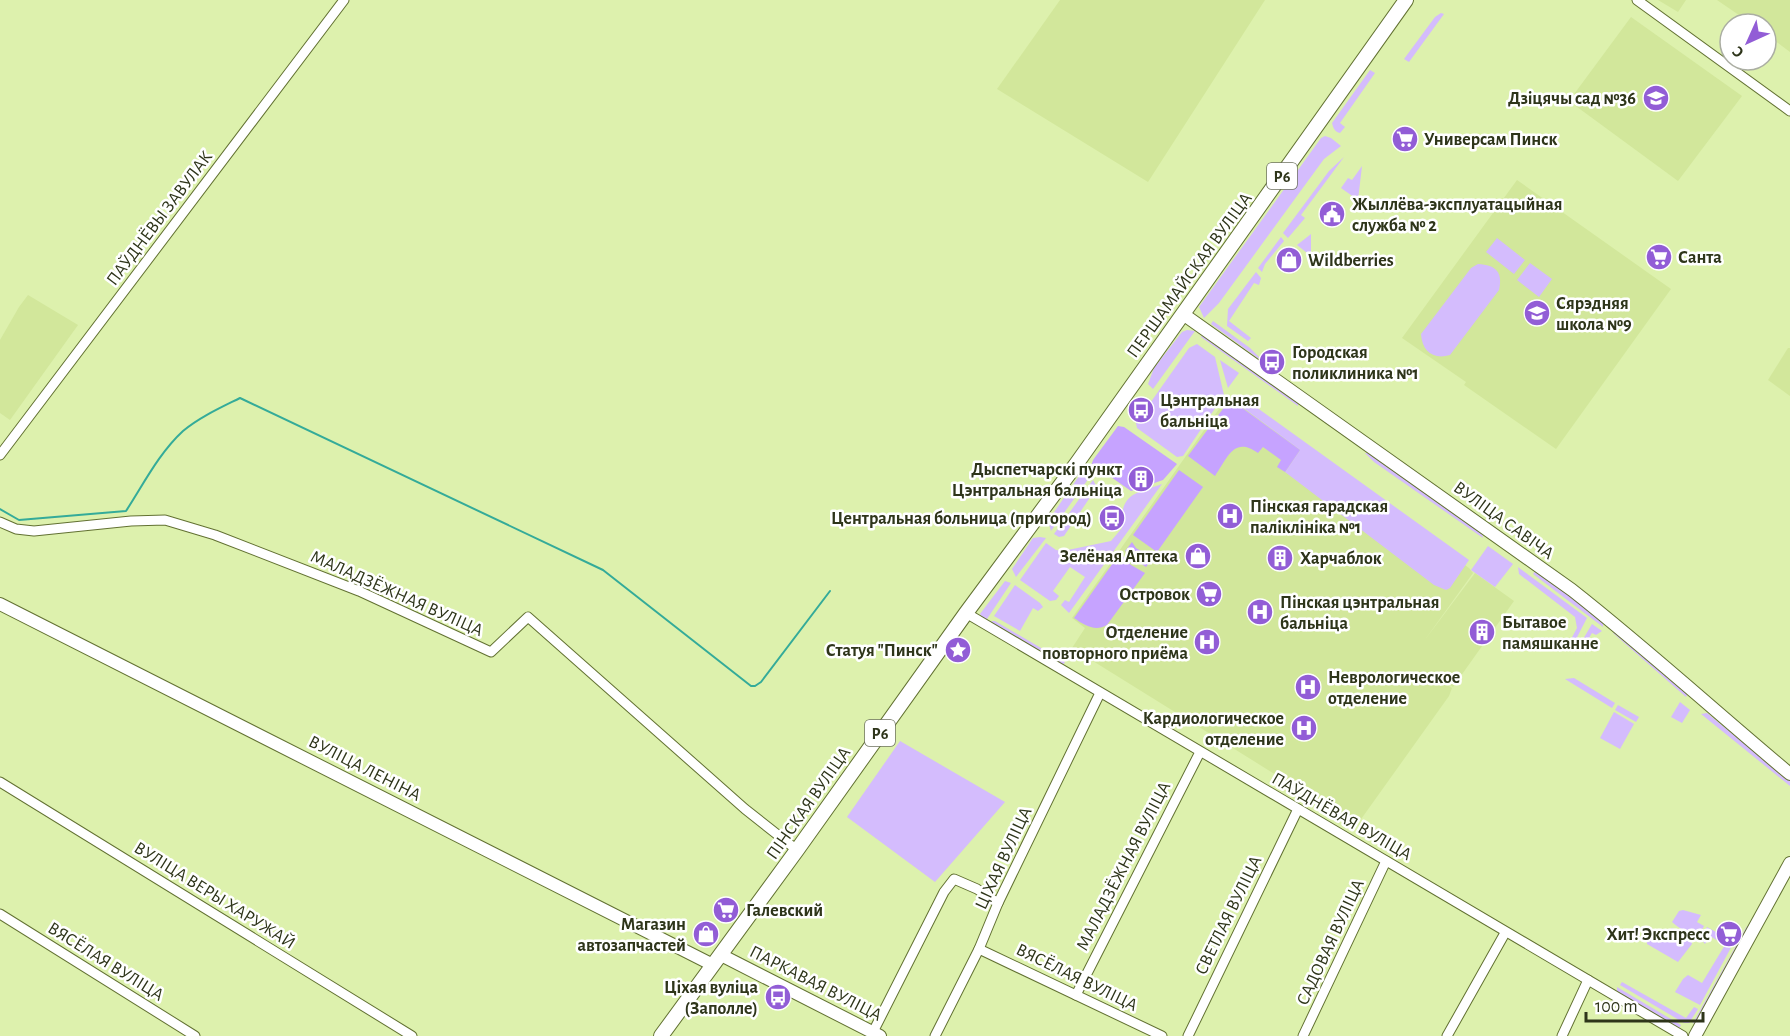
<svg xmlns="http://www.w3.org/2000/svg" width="1790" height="1036" font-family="'Alegreya Sans',sans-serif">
<rect width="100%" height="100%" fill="#ddf1ad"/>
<g fill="#d2e79b">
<path d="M1060,0H1265L1148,182L997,89Z"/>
<path d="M1658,0H1686L1678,12Z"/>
<path d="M1717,0H1790V52L1766,34V24H1752Z"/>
<path d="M1631,17L1742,96L1678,181L1569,101Z"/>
<path d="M1517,180L1671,289L1556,449L1464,385L1466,382L1402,338Z"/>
<path d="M28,295L78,325L10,420L0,413V340L19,307Z"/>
<path d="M1788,348H1790V396L1768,380Z"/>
<path d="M1232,397L1469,568L1473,573L1424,641L1475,573L1514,601L1453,687L1442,678L1428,673L1452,688L1449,696L1359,822L1357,821L1355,824L1072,648L1085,628L1072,618L1226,399Z"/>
</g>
<g fill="#d4bcfd">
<path d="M1441,13L1444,14L1409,62L1404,59L1435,17Z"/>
<path d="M1370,70L1375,73L1340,123L1345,127L1340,133C1335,132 1333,128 1332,123Z"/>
<path d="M1325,136L1331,138L1341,146L1324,159L1219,303L1204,318L1199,307L1321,138Z"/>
<path d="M1344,157L1301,215L1305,218L1288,238L1283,233L1329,171Z"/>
<path d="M1362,166L1358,200L1341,188L1348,178L1352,180Z"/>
<path d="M1311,234V256L1297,245Z"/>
<path d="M1281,237L1284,241L1265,264L1262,272L1258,268Z"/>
<path d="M1497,238L1525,260L1514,274L1486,252Z"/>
<path d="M1530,263L1552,279L1539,297L1517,280Z"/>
<path d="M1478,264C1496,265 1503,272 1499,290L1450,355C1433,360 1422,351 1421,334L1471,268Z"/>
<path d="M1256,272L1261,278L1259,285L1254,283L1229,321L1251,338L1248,341L1227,326L1228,309Z"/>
<path d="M1213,321L1250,348L1266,364L1211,324Z"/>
<path d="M1187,330L1195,331L1153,389L1148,384L1154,368L1182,332Z"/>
<path d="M1203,334L1298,403V406L1201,337Z"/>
<path d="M1197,344L1215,357L1224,395L1183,456L1177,457L1137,428L1136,423L1189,348Z"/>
<path d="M1220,360L1239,373L1228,388Z"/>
<path d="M1237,396L1242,397L1469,560L1450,588L1446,590L1434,585L1285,472L1300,450L1235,402H1228Z"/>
<path d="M1365,453H1371L1482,533L1483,538L1374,462Z"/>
<path d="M1085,475L1089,478L1051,531L1048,521L1079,476Z"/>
<path d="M1093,480L1097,487L1064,536L1059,537L1054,534Z"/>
<path d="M1162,484L1069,613L1061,605L1065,600L1069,602L1085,577L1070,567L1053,591L1059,596L1056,600L1050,601L1020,580L1046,543L1056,550L1063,551L1111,541L1122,528C1120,494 1133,494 1162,484Z"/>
<path d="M1040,537L1046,538L1016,577L1012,569L1033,538Z"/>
<path d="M1488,546L1513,564L1495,587L1471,570Z"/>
<path d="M1518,567L1587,618L1574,643L1570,641L1577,628L1575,617L1519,574Z"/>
<path d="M1536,570L1603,622V627L1533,574Z"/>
<path d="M1005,581L1011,583L985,622L980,614Z"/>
<path d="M1015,585L1040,603L1043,607L1038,611L1033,608L1020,631L994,616Z"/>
<path d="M992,621H995L1065,662L1063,665L989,625Z"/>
<path d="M1592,624L1602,631L1596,635L1592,633L1583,648L1579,646Z"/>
<path d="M1615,632L1688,693L1686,697L1613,633Z"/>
<path d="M1574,678L1615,703L1612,708L1565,679Z"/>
<path d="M1680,702L1690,710L1682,723L1671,717Z"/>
<path d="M1618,705L1639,717L1636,722L1615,710Z"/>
<path d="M1614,712L1634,724L1620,749L1600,738Z"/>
<path d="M1707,713L1790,781V786L1701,714Z"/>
<path d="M900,741L1005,802L935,882L847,817Z"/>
<path d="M1683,910L1701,915L1697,922L1704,926L1699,935C1690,936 1679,928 1672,922L1679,911Z"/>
<path d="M1747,926L1749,928L1696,1025L1693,1023Z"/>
<path d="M1707,927L1734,942L1700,1005L1675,992L1683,979L1688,975L1702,983L1725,945L1710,936L1705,944L1701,939Z"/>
<path d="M1672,928L1691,940L1692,944L1678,962L1647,944V942L1663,935Z"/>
<path d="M1622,982L1686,1018L1694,1007L1698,1009L1689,1023H1684L1620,985Z"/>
<path d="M1617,987L1681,1025L1678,1030L1617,993Z"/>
</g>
<g fill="#c6a3ff">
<path d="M1228,402H1234L1300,450L1285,472L1277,467L1281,460L1263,447L1258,453C1234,436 1228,457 1215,476L1188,456Z"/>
<path d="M1118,426L1124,427L1177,464L1163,480L1131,491L1098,468L1094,472L1091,466L1093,460Z"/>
<path d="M1179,470L1203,487L1157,552L1133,535Z"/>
<path d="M1132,542L1136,548L1153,558L1146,567L1140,563V560L1125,551Z"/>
<path d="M1120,553L1131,565L1145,573L1107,625C1095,632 1084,625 1074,618Z"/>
</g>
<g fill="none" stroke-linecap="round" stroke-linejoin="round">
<path stroke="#34ab99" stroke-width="2" d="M0,509L19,520L126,511C143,485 159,453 183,431C200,417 220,408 240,398L603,570L751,686H755L761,682L830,591"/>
<defs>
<g id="street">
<path d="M1637,0L1790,111"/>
<path d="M0,455L344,0"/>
<path d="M0,522L16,529L34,531L131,521L165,520L215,535L359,591L491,652L528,617L745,809L797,850"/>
<path d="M966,613L1683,1036"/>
<path d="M0,782L412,1036"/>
<path d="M0,914L195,1036"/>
<path d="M979,949L1162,1036"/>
<path d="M1076,995L1200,752"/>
<path d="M873,1032L944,892L954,879L977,889L998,903"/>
<path d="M935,1036L979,949L998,903L1100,693"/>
<path d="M1188,1036L1298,809"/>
<path d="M1303,1036L1386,861"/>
<path d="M1447,1036L1505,933"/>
<path d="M1562,1036L1588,980"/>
</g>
<g id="secondary">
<path d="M1183,314L1572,590C1647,649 1717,713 1790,774"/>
<path d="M0,604L713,965"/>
<path d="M721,955L880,1036"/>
<path d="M1695,1036L1790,863"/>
</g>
<path id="primary" d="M661,1036L797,850L966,613L1077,463L1406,0"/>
</defs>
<use href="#street" stroke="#627132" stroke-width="11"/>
<use href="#secondary" stroke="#627132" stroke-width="14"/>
<use href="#primary" stroke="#627132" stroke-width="16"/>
<use href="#street" stroke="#fff" stroke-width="9"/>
<use href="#secondary" stroke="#fff" stroke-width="12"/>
<use href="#primary" stroke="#fff" stroke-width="14"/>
</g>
<defs>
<symbol id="school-disc" viewBox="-11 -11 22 22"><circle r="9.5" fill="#925dd6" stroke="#fff"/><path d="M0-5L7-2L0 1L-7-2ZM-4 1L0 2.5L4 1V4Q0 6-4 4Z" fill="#fff"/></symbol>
<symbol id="supermarket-disc" viewBox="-11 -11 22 22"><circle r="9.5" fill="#925dd6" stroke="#fff"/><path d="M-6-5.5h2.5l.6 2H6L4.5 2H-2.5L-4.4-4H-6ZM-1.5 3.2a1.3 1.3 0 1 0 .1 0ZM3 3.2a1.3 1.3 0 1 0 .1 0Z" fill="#fff"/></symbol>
<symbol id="civic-disc" viewBox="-11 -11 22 22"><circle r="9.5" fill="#925dd6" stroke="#fff"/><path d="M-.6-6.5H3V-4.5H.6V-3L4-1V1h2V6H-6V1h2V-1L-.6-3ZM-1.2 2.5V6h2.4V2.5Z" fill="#fff"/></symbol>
<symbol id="shop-disc" viewBox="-11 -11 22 22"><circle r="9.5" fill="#925dd6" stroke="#fff"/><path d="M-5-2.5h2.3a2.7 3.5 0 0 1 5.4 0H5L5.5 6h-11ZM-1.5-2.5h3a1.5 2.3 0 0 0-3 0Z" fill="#fff"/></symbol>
<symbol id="bus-disc" viewBox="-11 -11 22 22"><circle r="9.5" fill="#925dd6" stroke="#fff"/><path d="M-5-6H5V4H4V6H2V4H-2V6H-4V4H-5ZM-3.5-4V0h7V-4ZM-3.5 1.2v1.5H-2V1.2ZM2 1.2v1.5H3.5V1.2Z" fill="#fff"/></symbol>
<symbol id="building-disc" viewBox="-11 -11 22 22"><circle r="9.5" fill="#925dd6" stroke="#fff"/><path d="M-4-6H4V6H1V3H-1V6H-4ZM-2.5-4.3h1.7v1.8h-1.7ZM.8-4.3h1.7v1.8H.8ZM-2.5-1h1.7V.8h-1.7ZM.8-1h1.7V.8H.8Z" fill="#fff"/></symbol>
<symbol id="hospital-disc" viewBox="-11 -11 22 22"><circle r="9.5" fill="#925dd6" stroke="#fff"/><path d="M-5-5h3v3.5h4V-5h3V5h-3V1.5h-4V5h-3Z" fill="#fff"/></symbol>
<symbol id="sight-disc" viewBox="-11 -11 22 22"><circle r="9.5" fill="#925dd6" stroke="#fff"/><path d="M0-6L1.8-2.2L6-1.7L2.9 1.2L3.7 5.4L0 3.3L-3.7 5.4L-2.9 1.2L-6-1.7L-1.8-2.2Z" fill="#fff"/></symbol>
</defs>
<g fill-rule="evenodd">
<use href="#school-disc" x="1641" y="83" width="30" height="30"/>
<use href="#supermarket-disc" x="1390" y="124" width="30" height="30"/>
<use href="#civic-disc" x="1317" y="199" width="30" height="30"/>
<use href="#supermarket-disc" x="1644" y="242" width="30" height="30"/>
<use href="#shop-disc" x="1274" y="245" width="30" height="30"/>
<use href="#school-disc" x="1522" y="298" width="30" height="30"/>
<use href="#bus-disc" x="1257" y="347" width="30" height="30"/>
<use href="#bus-disc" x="1126" y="395" width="30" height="30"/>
<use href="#building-disc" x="1126" y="464" width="30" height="30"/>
<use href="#hospital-disc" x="1215" y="501" width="30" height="30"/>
<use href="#bus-disc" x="1097" y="503" width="30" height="30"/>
<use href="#shop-disc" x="1183" y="541" width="30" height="30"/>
<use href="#building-disc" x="1265" y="543" width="30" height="30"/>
<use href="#supermarket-disc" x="1194" y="579" width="30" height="30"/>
<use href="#hospital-disc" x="1245" y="597" width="30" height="30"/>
<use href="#building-disc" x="1467" y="617" width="30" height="30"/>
<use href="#hospital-disc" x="1192" y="627" width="30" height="30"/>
<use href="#sight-disc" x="943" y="635" width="30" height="30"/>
<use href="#hospital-disc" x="1293" y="672" width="30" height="30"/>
<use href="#hospital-disc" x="1289" y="713" width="30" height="30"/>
<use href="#supermarket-disc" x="711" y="895" width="30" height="30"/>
<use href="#shop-disc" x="691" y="919" width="30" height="30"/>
<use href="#supermarket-disc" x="1714" y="919" width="30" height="30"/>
<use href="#bus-disc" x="763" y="982" width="30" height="30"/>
</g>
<g text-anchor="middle" stroke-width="5" stroke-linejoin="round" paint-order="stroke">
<g fill="#fff" stroke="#6d725f" stroke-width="1.5">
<rect x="1267" y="163" width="30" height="26" rx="4.5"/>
<rect x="865" y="720" width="30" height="26" rx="4.5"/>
</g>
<g font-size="16" font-weight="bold" fill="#2e351a">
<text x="1282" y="182">Р6</text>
<text x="880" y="739">Р6</text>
</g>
<g font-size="18" font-weight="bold" fill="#2e351a" stroke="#fff" text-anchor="start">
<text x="1636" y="104" text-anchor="end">Дзіцячы сад №36</text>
<text x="1424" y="145">Универсам Пинск</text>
<text x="1352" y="210">Жыллёва-эксплуатацыйная<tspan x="1352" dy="21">служба № 2</tspan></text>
<text x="1678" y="263">Санта</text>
<text x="1308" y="266">Wildberries</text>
<text x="1556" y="309">Сярэдняя<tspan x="1556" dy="21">школа №9</tspan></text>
<text x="1292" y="358">Городская<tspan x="1292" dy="21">поликлиника №1</tspan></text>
<text x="1160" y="406">Цэнтральная<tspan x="1160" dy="21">бальніца</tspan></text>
<text x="1122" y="475" text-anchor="end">Дыспетчарскі пункт<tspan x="1122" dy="21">Цэнтральная бальніца</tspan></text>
<text x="1250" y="512">Пінская гарадская<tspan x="1250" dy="21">паліклініка №1</tspan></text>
<text x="1092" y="524" text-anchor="end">Центральная больница (пригород)</text>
<text x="1178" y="562" text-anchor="end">Зелёная Аптека</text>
<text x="1300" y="564">Харчаблок</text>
<text x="1190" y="600" text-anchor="end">Островок</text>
<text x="1280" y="608">Пінская цэнтральная<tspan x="1280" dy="21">бальніца</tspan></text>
<text x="1502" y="628">Бытавое<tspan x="1502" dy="21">памяшканне</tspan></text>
<text x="1188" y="638" text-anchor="end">Отделение<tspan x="1188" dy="21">повторного приёма</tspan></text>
<text x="938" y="656" text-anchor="end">Статуя "Пинск"</text>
<text x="1328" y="683">Неврологическое<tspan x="1328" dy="21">отделение</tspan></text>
<text x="1284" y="724" text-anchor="end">Кардиологическое<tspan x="1284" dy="21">отделение</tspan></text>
<text x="746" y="916">Галевский</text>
<text x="686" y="930" text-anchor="end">Магазин<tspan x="686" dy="21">автозапчастей</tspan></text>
<text x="1710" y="940" text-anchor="end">Хит! Экспресс</text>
<text x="758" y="993" text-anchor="end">Ціхая вуліца<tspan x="758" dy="21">(Заполле)</tspan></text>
</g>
<g font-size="18" fill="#2e351a" stroke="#fff">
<text transform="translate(159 218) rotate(-53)" y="6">ПАЎДНЁВЫ ЗАВУЛАК</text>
<text transform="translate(1189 275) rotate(-54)" y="6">ПЕРШАМАЙСКАЯ ВУЛІЦА</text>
<text transform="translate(1504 520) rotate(36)" y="6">ВУЛІЦА САВІЧА</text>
<text transform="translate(397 593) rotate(24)" y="6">МАЛАДЗЁЖНАЯ ВУЛІЦА</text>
<text transform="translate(365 768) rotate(27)" y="6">ВУЛІЦА ЛЕНІНА</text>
<text transform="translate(808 803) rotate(-55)" y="6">ПІНСКАЯ ВУЛІЦА</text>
<text transform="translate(1342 816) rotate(30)" y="6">ПАЎДНЁВАЯ ВУЛІЦА</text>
<text transform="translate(1003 858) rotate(-65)" y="6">ЦІХАЯ ВУЛІЦА</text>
<text transform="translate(1123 866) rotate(-63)" y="6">МАЛАДЗЁЖНАЯ ВУЛІЦА</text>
<text transform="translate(215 895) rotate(32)" y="6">ВУЛІЦА ВЕРЫ ХАРУЖАЙ</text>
<text transform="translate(1228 915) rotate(-64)" y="6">СВЕТЛАЯ ВУЛІЦА</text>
<text transform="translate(1330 942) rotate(-65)" y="6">САДОВАЯ ВУЛІЦА</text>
<text transform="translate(106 961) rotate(32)" y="6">ВЯСЁЛАЯ ВУЛІЦА</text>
<text transform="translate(1077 977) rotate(26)" y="6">ВЯСЁЛАЯ ВУЛІЦА</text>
<text transform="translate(816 983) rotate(27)" y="6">ПАРКАВАЯ ВУЛІЦА</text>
</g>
</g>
<g transform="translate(1748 42) rotate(225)"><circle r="28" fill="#ffffff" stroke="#abaea3" stroke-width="1.5"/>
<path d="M0-4.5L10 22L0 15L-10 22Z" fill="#925dd6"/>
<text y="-9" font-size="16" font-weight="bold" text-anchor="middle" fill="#2e351a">С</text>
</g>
<path d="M1586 1012v9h117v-9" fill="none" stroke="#2e351a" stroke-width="3"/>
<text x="1595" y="1012" font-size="18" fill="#2e351a" stroke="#ffffff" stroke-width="4.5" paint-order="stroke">100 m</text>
</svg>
